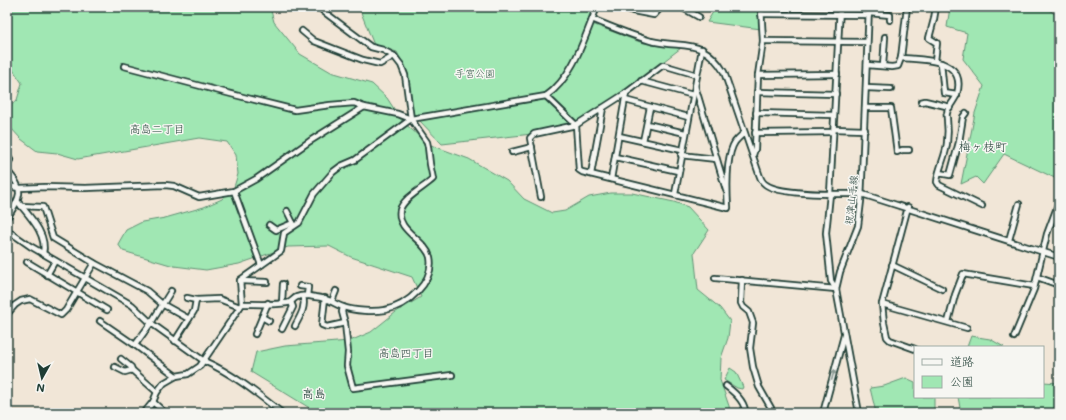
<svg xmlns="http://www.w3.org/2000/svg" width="1066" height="420" font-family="Mali,'Klee One',sans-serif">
<rect width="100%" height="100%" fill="#f1e6d7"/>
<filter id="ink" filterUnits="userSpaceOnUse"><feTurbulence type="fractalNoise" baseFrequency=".025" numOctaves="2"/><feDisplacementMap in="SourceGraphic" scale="8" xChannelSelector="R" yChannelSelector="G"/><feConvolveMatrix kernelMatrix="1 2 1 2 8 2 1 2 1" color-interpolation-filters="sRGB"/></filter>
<g filter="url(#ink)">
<g fill="#a0e7b3" stroke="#609274">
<path d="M7,7H270L274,22L300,54L331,72L372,84L387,98L402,121L428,144L469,159L507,181L524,199L552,213L565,211L589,197L611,193H632L674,202L688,207L709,230L694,253L698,290L720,308L730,321L728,338L721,358L720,380L729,406L730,413H316L308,407L251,372L256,352L285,346L350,341L371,332L396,312L421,297L412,277L351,257L329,246L288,247L239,264L206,270L174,266L123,251L118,244L126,230L142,222L165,218L204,207L222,199L234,187L238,174L236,155L227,142L199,138L78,159L57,153L37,151L21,139L10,127L7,119V109L17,100L22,83L7,61Z"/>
<path d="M350,7H592L587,22L640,42L653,45L681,48L591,117L532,134L442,144L417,118L414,117C411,106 411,99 410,88C408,76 403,63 397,52L374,45L360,10Z"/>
<path d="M716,7H760L761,29L707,22Z"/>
<path d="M950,7H1046L1059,18V180L1004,154L983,184L976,177L961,184L975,113L984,86L963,59L967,33L947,27Z"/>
<path d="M971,336L990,339L1004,347H967Z"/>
<path d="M730,368L736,372L743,387L742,389L737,388L724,380Z"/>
<path d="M906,378L915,382V397H934V413H876L870,388L884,386Z"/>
<path d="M1043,382L1059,383V413H961L958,397H1043Z"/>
</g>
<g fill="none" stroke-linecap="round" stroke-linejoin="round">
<defs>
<g id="minor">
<path d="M624,7L633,11L654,15L661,7"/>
<path d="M681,7L699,17"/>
<path d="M869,13L890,15V20"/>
<path d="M761,14L869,15"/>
<path d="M592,19C611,27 631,35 651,41C684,49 703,37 724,72L759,174C760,177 762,182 765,184C779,196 842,194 862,194L1059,257"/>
<path d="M302,31L314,41L363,60L380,64L394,56"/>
<path d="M763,41L867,42"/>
<path d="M901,58C924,60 967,58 957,94C955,101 948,106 947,113C946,115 947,117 947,119C948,127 948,135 947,143C946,156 938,169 937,182L939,185L982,206"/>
<path d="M935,61L937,43L929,38L934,19L936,7"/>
<path d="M941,63L944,93L957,95"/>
<path d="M867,65L892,67L898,66L901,58L907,7"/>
<path d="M124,66L235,95L295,110L330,105L354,103L364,107L398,114L411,119"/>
<path d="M883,66L885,37"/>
<path d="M758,75L837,74"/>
<path d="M641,81L693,95"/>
<path d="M695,86L726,190"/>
<path d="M866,88L891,89"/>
<path d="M757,92L836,94"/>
<path d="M546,96L576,125L579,170L582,172L728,208C727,191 726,155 735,142C738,138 742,135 744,133"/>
<path d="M625,100L688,117"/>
<path d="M921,102L925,101L950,107"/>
<path d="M865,108H891L897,152L902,150H909"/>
<path d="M756,113L834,115"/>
<path d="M647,124L685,133"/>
<path d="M834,129L865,130"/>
<path d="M755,133L833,132"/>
<path d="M619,136L682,150"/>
<path d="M643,141L650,107"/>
<path d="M512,152L532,147"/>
<path d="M681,155L716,159"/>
<path d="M753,155L755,149L758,75L763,41L761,7"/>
<path d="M7,156L10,160"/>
<path d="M615,157L678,171"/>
<path d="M7,171C26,190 20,198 7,218"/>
<path d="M939,173L950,175L959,142L963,117L966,113"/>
<path d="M591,174L603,108"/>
<path d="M611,179L626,93"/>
<path d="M7,186L19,188L45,187L85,188L165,185L174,186L199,197L234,191L256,179L310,141L364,107"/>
<path d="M234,191L261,265"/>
<path d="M675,194L702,49"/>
<path d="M541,197L530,138L534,134L576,125L626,93L663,65L697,75"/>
<path d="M18,202C29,216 48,234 43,254"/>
<path d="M21,206L43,207L53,238L94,263L147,291L162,304L189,319"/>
<path d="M908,207L882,304L884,323L887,337L890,340L915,349"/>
<path d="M287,211L294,225"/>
<path d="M269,225L276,230L293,223"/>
<path d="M7,230L30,246L132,305L151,323L204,361C232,373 258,394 282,413"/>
<path d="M1009,240L1019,204"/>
<path d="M27,262L107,310"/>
<path d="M892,265L942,289"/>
<path d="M47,275L55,261"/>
<path d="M1037,277L1059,285"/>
<path d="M715,278L836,289"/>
<path d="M742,280L741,303L743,307L749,312L753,323L750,348L753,367L759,387L771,408L770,413"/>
<path d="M240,281L267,282"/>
<path d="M300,286L308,287L307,296"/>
<path d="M836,289L831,281L826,233L830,194L840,7"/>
<path d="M187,298L196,300L219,299L240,307"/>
<path d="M325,298L322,325L327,327L345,323"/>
<path d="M332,301L336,291"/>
<path d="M282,303L283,284"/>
<path d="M242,304C256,304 273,305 287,303C292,303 293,298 297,297C302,295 310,296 315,297C329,298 332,303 343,307C354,311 374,312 385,310C407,306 435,282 430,257C425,239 396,231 400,210C403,198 425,187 433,179L430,164L428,147L427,142L411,119L405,75L401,65L394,56L383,50L371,47L323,11L319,7"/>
<path d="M882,304L967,328"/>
<path d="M343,307L342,312L345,323L348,352L347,366L353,388L452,375"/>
<path d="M7,314L15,305L21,301L30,299L61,315L66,310L94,263"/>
<path d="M262,317L269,321"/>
<path d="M100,321L135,345L176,376"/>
<path d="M948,322L955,295L963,274L1034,286"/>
<path d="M295,326C300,316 306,308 303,296"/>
<path d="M282,329L293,307L291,302"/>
<path d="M255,334L268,303"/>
<path d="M1014,337L1034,289L1047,234L1059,202"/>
<path d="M175,341L194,311L196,300"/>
<path d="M135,345L151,323L171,291"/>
<path d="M121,359L131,367L132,370L157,392"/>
<path d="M115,367L125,372L132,370"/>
<path d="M726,386C734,392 746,402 745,413"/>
<path d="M153,402L165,413"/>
<path d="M144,413L153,402L157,392L164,383L176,376L188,374L200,366L240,307L242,304L240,280L281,251L284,233L299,223L314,194L333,172L341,166L355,160L411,119L546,96C573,78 585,36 597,7"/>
<path d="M823,413L844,335"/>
<path d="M859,413L836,289L840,272L858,226L861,201L869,7"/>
</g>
</defs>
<use href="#minor" stroke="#1f3d34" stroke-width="8"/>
<use href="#minor" stroke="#f6f6f2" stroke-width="4.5"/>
</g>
<defs><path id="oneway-solid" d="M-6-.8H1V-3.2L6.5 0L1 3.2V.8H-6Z"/></defs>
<use fill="#8a9a93" href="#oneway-solid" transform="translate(833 375) rotate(-75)"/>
</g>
<g text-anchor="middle" stroke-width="3" stroke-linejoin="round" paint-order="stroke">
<g font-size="10" fill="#395f4d" stroke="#f6f6f2">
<text x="475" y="77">手宮公園</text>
</g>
<g font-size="10" fill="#1f3d34" stroke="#f6f6f2">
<text transform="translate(851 200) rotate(-84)" y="4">祝津山手線</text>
</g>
<g font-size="11" fill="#1f3d34" stroke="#f6f6f2">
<text x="157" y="133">高島二丁目</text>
<text x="406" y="357">高島四丁目</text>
</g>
<g font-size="12" fill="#1f3d34" stroke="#f6f6f2">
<text x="983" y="151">梅ヶ枝町</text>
<text x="314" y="398">高島</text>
</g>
</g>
<rect width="1066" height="420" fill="none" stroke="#f6f6f2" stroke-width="24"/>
<rect x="12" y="12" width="1042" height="396" fill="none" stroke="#1f3d34" stroke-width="1.5" filter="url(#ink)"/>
<rect x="914" y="346" width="130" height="52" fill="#f6f6f2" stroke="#a0aca6"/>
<rect x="922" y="359" width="20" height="6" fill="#f6f6f2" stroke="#a0aca6"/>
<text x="950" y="366" font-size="12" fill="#1f3d34">道路</text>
<rect x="922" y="376" width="20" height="12" fill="#a0e7b3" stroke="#a0aca6"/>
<text x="950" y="386" font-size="12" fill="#1f3d34">公園</text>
<g transform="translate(42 378) rotate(188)" stroke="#f6f6f2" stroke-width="3" paint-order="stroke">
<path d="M0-3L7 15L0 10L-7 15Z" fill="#1f3d34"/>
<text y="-6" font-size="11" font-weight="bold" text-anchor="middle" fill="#1f3d34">N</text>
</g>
</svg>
